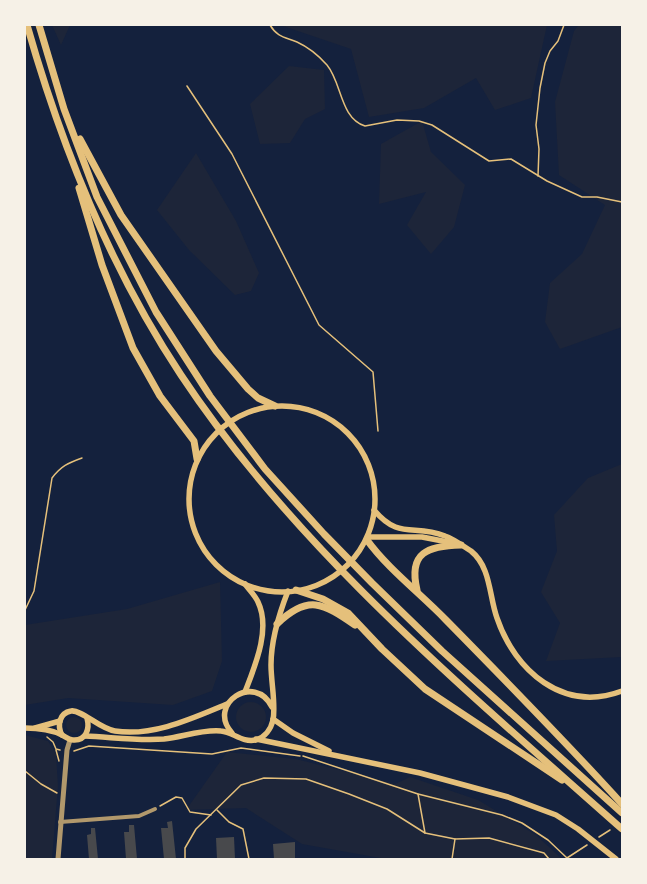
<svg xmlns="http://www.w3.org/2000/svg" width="647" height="884" font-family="'Archivo Narrow',sans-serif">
<rect width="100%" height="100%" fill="#14213d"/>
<g fill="#1d2539">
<path d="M52,25H70L61,45Z"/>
<path d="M280,25H547L531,98L495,110L476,78L424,108L369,117L351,49Z"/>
<path d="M579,25H622V327L560,349L545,322L550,283L582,254L605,205L559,175L555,102L574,31Z"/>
<path d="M289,66L324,70L325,109L305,119L290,143L260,144L250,104Z"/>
<path d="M422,121L431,152L465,185L454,227L431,254L407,225L426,192L379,204L381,144Z"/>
<path d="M196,153L236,221L259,273L251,291L235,295L189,250L157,210Z"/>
<path d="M622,464V657L546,661L560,623L541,592L557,551L554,515L588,478Z"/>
<path d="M220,582L222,661L212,691L173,705L68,698L25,705V625L127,609Z"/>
<circle cx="251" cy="717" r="15"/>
<circle cx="74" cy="725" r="8"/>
<path d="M25,735L48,741L56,754L58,786L52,859H25Z"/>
<path d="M227,752L296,759L395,784L410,777L478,800L536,835L562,859H386L302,844L246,808L186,810Z"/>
</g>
<g fill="#48494c">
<path d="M172,821L176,859H164L161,828H168L167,822Z"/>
<path d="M129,825H134L137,859H126L124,832H129Z"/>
<path d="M91,828H95L98,859H89L87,835L91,834Z"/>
<path d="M234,837L235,859H217L216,838Z"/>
<path d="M295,842V859H274L273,844Z"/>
</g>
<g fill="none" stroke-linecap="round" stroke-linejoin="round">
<g stroke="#e5c07b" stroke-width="1.5">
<path d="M270,25C277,37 285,37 297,42C308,47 319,56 327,65C342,83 340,118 365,126L397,120L419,121L432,125L489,161L511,159L547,181L582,197H597L622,202"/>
<path d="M187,86L232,154L319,325L373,372L378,431"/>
<path d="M538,176L539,149L536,125L540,88L545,63L550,51L558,41L564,25"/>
<path d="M25,610L34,591L52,478C61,466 68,463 82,458"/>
<path d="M47,737L53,742L56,749L60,750"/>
<path d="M56,750L59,761"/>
<path d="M74,751L89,746L212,754L241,748L300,756"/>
<path d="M303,756L418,794L502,815L522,823L548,840L567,858L587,845"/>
<path d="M25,771L41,784L57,793"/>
<path d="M418,794L425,833"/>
<path d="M160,806L176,797L182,798L190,812L211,815"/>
<path d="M217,810L229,822L243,829L249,859"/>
<path d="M599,837L610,830"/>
<path d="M185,859V848L196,829L241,785L264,778L306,779L349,794L387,809L425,833L455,839L489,838L544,853L549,859"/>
<path d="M452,859L455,839"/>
</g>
<path stroke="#b1986c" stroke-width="4" d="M60,822L139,816L155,809"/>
<path stroke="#b1986c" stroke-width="5" d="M58,859L67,750L70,740"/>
<g stroke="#e5c07b" stroke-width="5.5">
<circle cx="282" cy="499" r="93"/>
<path d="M374,510C400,541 414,523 445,536C454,539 463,546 471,551C491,567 489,596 497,618C515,671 563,713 622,691"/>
<path d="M370,537H422L453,543"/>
<path d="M245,692C255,666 271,629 258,602C255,595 249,590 245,584"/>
<path d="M273,719L293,733L329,751"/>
<path d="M25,728C36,728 52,730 62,735C66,737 68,740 73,740C86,741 90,729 87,718"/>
<path d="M35,728L60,721"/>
<path d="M232,733C206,704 255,672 272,707"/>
<path d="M62,735C57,726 59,713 71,711C81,709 100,729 115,731C153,737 193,718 227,704"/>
<path d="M85,736C111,737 137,741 164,739C182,737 203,729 221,731C233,732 242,743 256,740C265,737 271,729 273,720C276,705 271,682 271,665C271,641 279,614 288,591"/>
<path d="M256,739L420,773L508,797L556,815L578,829L616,859"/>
</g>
<g stroke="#e5c07b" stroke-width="7">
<path d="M27,25C62,148 110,268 181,375C297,550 466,690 622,829"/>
<path d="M39,25L64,109L97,197L156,312L210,396L265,469L324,534L372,583L442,651L622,813"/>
<path d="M80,139L121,215L216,351L248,389L258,398L275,406"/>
<path d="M79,188L102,265L133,348L160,396L194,441L197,459"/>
<path d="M367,540C388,569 421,594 446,620C506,681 565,741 622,804"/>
<path d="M296,590L323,599L348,613L382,649L425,689L562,780"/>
<path d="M417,590C408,552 428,546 461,545"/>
<path d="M277,624C308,594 323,603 355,625"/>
</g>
</g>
<rect width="647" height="884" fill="none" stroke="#f6f1e7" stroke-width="52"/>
</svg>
